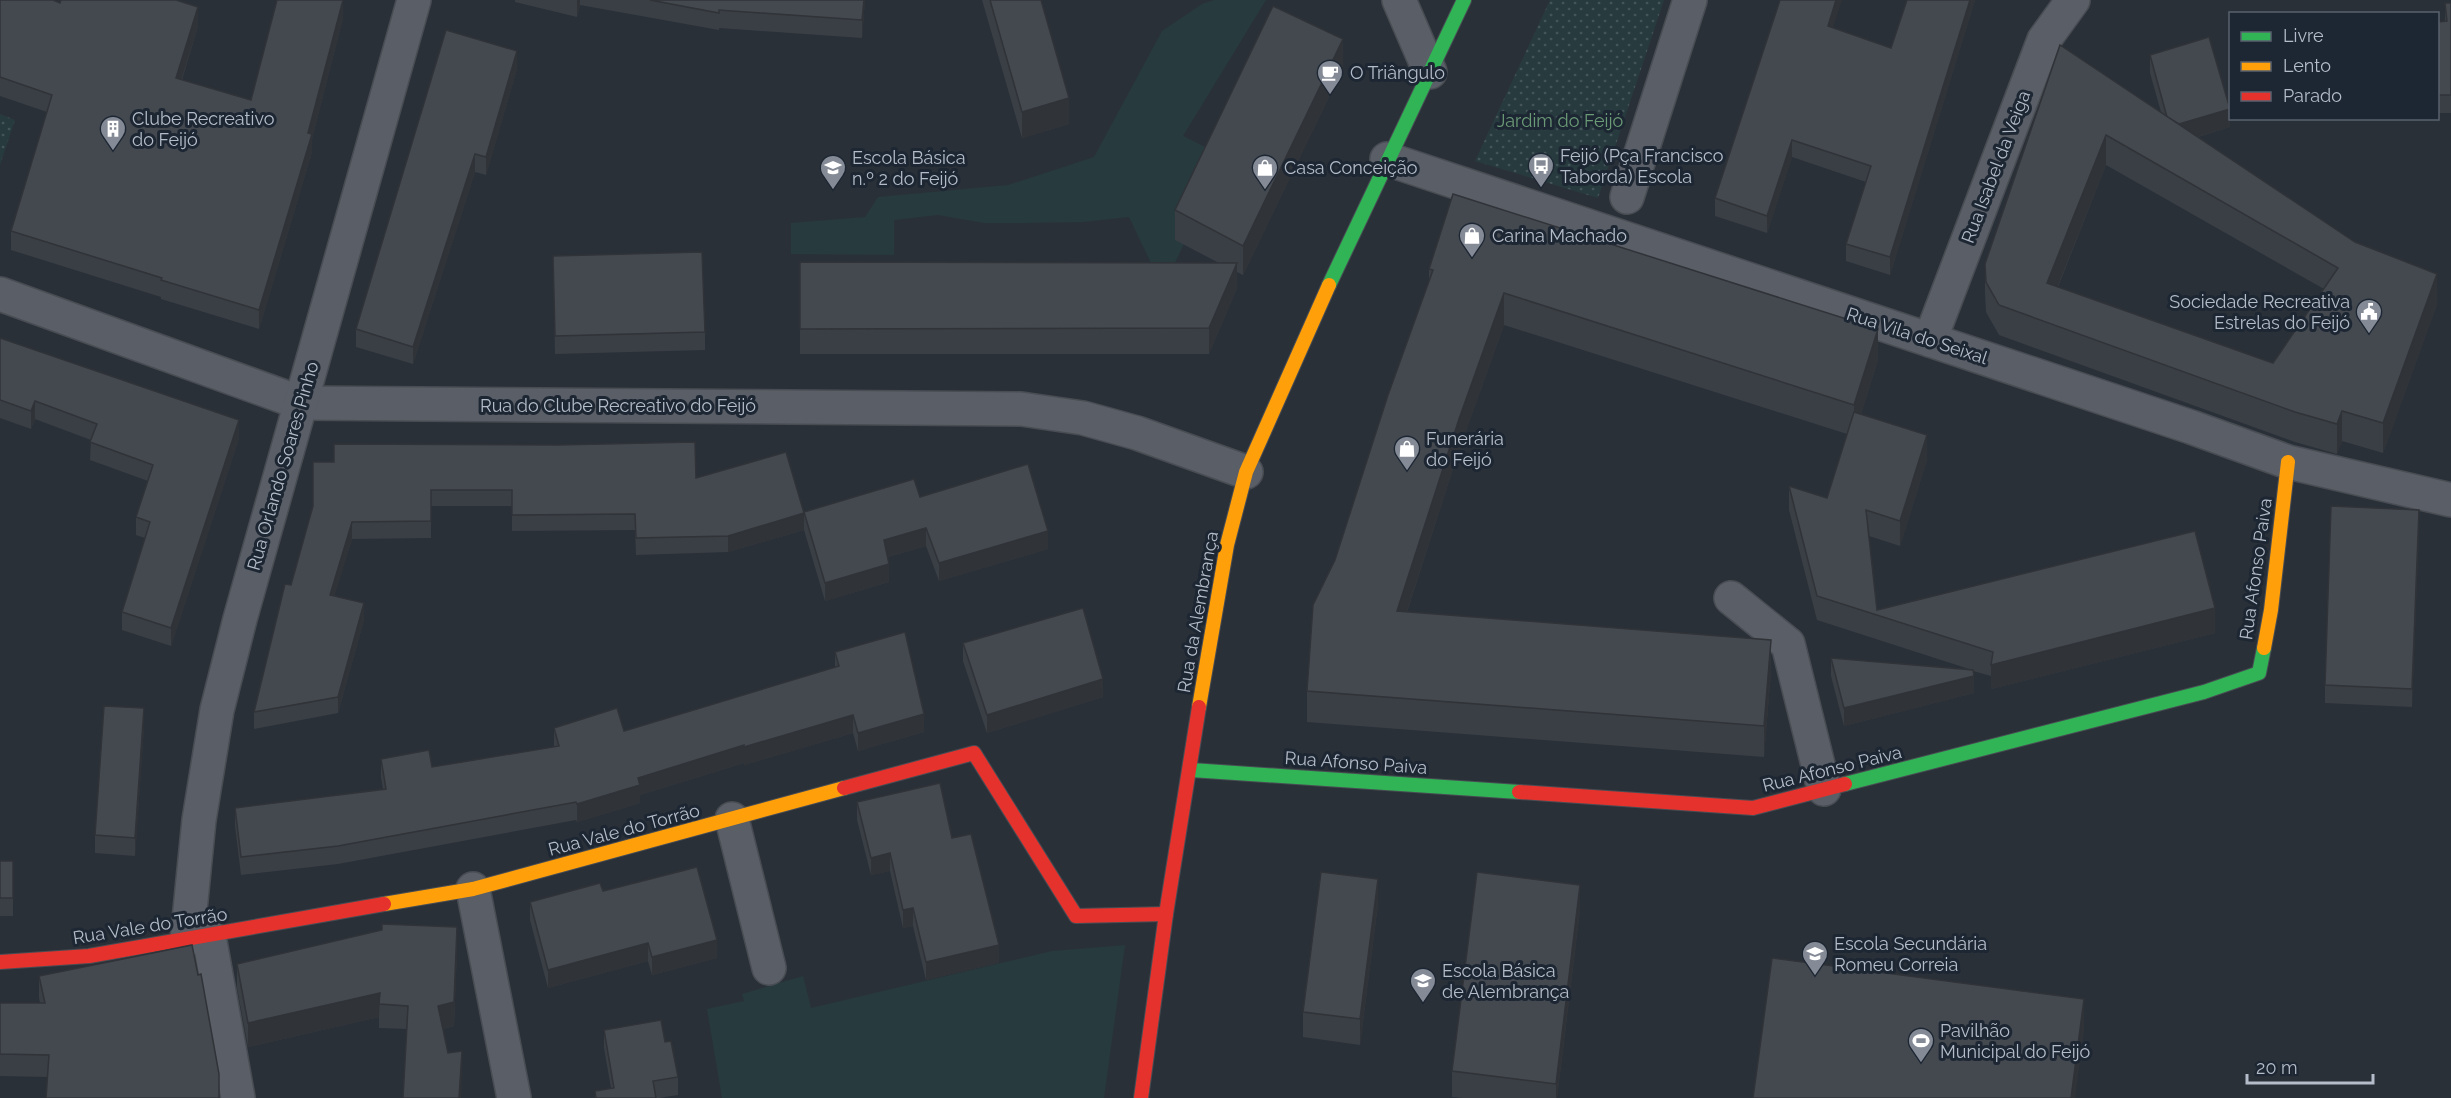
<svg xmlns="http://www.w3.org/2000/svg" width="2451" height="1098" font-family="Raleway,sans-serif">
<defs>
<pattern id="park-dots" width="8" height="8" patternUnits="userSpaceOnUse" patternTransform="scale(1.5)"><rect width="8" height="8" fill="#273a3e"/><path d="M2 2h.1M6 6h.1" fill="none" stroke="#445559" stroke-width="1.8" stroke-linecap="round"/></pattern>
</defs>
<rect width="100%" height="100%" fill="#2a3038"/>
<g fill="#273a3e">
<path d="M1214,0H1266L1183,136L1217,153L1184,244L1163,288L1129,217L1083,222L1025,223H984L938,215L894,220V255L791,254V223L865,217L878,197L1008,185L1094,157L1162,31L1202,4Z"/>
<path d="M1125,945L1104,1098H722L707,1009L744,1001L742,994L803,976L811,1008L1052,951Z"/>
</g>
<g fill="url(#park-dots)">
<path d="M1550,0H1664L1598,198L1475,161Z"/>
<path d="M0,114L15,120L0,165Z"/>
</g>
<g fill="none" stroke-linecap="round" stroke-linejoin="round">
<defs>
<g id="street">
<path d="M1399,0L1430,72"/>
<path d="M1387,159L2191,427L2288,462L2451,500"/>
<path d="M1627,197L1690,0"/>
<path d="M0,294L301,403L1021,409L1083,418L1137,433L1246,472"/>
<path d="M1930,340L2044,40L2073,0"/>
<path d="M1731,598L1788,644L1824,789"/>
<path d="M732,819L769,968"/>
<path d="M473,889L514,1098"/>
<path d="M209,936L238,1098"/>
<path d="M187,940L199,820L217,710L240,619L414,0"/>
</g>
<g id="fast">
<path d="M1329,285L1464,0"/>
<path d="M1191,770L1519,792"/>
<path d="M1845,784L2204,692L2259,673L2264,648"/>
</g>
<g id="slow">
<path d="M2264,648L2271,610L2288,462"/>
<path d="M1199,707L1227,545L1246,472L1329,285"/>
<path d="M384,904L473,889L844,788"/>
</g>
<g id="jam">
<path d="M844,788L974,753L1076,916L1166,914"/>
<path d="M1519,792L1753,808L1845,784"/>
<path d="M0,962L89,956L384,904"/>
<path d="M1141,1098L1166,914L1199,707"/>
</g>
</defs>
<use href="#street" stroke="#484c53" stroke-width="36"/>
<use href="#fast" stroke="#484c53" stroke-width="16"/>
<use href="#slow" stroke="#484c53" stroke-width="16"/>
<use href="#jam" stroke="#484c53" stroke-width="16"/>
<use href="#street" stroke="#5a5e66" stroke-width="33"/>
<use href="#fast" stroke="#30b455" stroke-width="14"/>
<use href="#slow" stroke="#ff9f0a" stroke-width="14"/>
<use href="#jam" stroke="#e5322d" stroke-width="14"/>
</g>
<g fill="#3a3f45" fill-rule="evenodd">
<path d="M0,0L60,3L198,26L182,80L251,100L343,18L312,139V152L259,329L161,299V297L11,250V231L47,112L0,96Z"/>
<path d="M515,0H865L862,38L719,28V30L580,5L577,17L515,2Z"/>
<path d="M982,0H1041L1069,124L1022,138Z"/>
<path d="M1907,0H1975L1890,275L1846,261V244L1866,182L1792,157L1767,233L1715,216V198L1833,28L1891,48Z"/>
<path d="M2445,3H2451V113H2438V22L2445,21Z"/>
<path d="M2060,45L2161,112L2150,73V55L2230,127L2198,137L2437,304L2383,453L2342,441L2337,454L2295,442L1999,335L1986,312L1985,294V264ZM2106,165L2324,289L2273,363L2058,287Z"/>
<path d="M1343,68L1243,275L1237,272V288L1209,354H800V262L1219,263L1175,240V210Z"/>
<path d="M517,69L486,175L475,172L413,364L356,347V329Z"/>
<path d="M553,256L705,332V350L555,354Z"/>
<path d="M1429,269L1878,360L1861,414L1927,460L1900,546L1869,536L1877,610L2215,633L1991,689V676L1973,671L1974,693L1844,726L1831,676V658L1969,669L1817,620L1789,510V486L1827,498L1847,434L1504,325L1459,450L1407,612L1771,671L1764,757L1307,722V691L1335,560L1429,282Z"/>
<path d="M0,338L239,438L171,646L122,630V612L145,538L136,535V517L148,481L90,460L91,440L35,419L31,429L0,418Z"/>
<path d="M313,462L696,478L804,513L920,497L1048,549L939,581L926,546L888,557L889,582L825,601L804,530L728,552L636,555L635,530L512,531V506H431V538L352,539L334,596L364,620L338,713L254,729V712L313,507Z"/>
<path d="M2419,528L2412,707L2325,703V685Z"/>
<path d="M963,643L1103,697L987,733L963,661Z"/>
<path d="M835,652L924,732L858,751L853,733L744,765V763L640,795V803L577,822L576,820L338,864L241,875L235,826V808L383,789L381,777V759L432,767L554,747V728L624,731L835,668Z"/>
<path d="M144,726L135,856L95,853V835Z"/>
<path d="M857,802L952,838L999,963L926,980L913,926L903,928L890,871L871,875L857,820Z"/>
<rect x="0" y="861" width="13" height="55"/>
<path d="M603,891L717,958L652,975L648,961L548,988L530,920V902Z"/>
<path d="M1378,904L1360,1045L1303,1037V1012Z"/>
<path d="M1580,910L1557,1098H1463L1452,1097V1071Z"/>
<path d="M192,945L48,1077L0,1076V1003H40L39,998V976Z"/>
<path d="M457,951L454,1026L443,1029L448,1053L462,1075L407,1029L379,1028V1017L248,1047L237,988V964Z"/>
<path d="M604,1030L665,1042L678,1077V1095L659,1098H595V1091L611,1088L604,1048Z"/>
</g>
<g fill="#303338">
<path d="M343,0V18L312,139V152L259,329V310L308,133Z"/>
<path d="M577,0H580V5L577,17Z"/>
<path d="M864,0H865L862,38V20Z"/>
<path d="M1836,0H1842L1828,43V26Z"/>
<path d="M1970,0H1975L1890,275V257Z"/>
<path d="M198,7V26L176,97V78Z"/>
<path d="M1343,39V68L1243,275V246Z"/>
<path d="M517,51V69L486,175V157Z"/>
<path d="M1069,98V124L1022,138V112Z"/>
<path d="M2230,109V127L2170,145V127Z"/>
<path d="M2106,135V165L2047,313V283Z"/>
<path d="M1792,140V157L1767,233V216Z"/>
<path d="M475,154V172L413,364V347Z"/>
<path d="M1237,263V288L1209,354V328Z"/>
<path d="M2437,274V304L2383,453V423Z"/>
<path d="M1504,293V325L1459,450L1397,642V611L1459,419Z"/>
<path d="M1878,329V360L1854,436V405Z"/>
<path d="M35,401V419L31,429V411Z"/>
<path d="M2342,411V441L2337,454V424Z"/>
<path d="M239,420V438L171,646V628Z"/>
<path d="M1927,435V460L1900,546V521Z"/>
<path d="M2419,510V528L2412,707V689Z"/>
<path d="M804,513V530L728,552V536Z"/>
<path d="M352,522V539L330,611V595Z"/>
<path d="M926,528V546L884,558V540Z"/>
<path d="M1048,531V549L939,581V563Z"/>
<path d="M889,564V582L825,601V583Z"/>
<path d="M364,603V620L338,713V697Z"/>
<path d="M2215,608V633L1991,689V665Z"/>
<path d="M1771,640V671L1764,757V726Z"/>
<path d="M1974,676V693L1844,726V708Z"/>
<path d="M1103,679V697L987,733V715Z"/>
<path d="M144,708V726L135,856V838Z"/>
<path d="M924,714V732L858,751V733Z"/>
<path d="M853,715V733L744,765V747Z"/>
<path d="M744,745V763L640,795V803L577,822V804L638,778Z"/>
<path d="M890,853V871L871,875V858Z"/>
<path d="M1378,879V904L1360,1045V1019Z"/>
<path d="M1580,885V910L1557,1098H1556V1084Z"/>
<path d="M913,908V926L903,928V910Z"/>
<path d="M457,927V951L454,1026L438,1030V1006Z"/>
<path d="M717,940V958L652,975V957Z"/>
<path d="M648,943V961L548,988V970Z"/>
<path d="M999,945V963L926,980V962Z"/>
<path d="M380,993L379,1017L248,1047V1023Z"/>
<path d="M2084,999V1031L2075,1098H2071Z"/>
<path d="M462,1051V1075L461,1098H459Z"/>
</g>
<g fill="#444950" stroke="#303338" stroke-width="1.5" fill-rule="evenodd">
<path d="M0,0H53L60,3L61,0H176L198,7L176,78L251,100L277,0H343L308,133L312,134L259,310L161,280L162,278L11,231L52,95L0,77Z"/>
<path d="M650,0H864L862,20L719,10V13Z"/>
<path d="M990,0H1041L1069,98L1022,112Z"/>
<path d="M1780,0H1836L1828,26L1891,48L1907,0H1970L1890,257L1846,244L1871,166L1792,140L1767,216L1715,198Z"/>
<path d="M2445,3H2451V95H2438V22L2447,21Z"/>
<path d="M1273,6L1343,39L1243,246L1175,210Z"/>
<path d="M446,30L517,51L486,157L475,154L413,347L356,329Z"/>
<path d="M2209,37L2230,109L2179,124L2167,117L2150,55Z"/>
<path d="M2060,45L2355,242L2437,274L2383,423L2342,411L2337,424L2295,412L1999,305L1986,282L1985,264ZM2106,135L2338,268L2273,363L2047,283Z"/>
<path d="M1453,194L1878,329L1854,405L1504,293L1459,419L1397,611L1771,640L1764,726L1307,691L1313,605L1335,560L1388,395L1433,270L1429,269Z"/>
<path d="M702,252L705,332L555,336L553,256Z"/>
<path d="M800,262L1237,263L1209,328L800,329Z"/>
<path d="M0,338L239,420L171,628L122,612L150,522L136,517L153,465L90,442L97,424L35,401L31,411L0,400Z"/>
<path d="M1854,412L1927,435L1900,521L1866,510L1877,610L2195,531L2215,608L1991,665L1993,652L1817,596L1789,486L1827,498Z"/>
<path d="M695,442L696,478L786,452L804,513L728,536L636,538L635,514L512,515V490H431V521L352,522L330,595L364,603L338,697L254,712L285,584L291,585L313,506V462H334V444L557,445Z"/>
<path d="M1028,464L1048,531L939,563L926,528L884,540L889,564L825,583L804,512L914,479L920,497Z"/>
<path d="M2331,506L2419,510L2412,689L2325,685Z"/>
<path d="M1083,608L1103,679L987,715L963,643Z"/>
<path d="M905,632L924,714L858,733L853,715L744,747V745L638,778L640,785L577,804L576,802L338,846L241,857L235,808L386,789L381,759L429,750L432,767L559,746L554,728L617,708L624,731L839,666L835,652Z"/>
<path d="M1831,658L1973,670L1974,676L1844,708Z"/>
<path d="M104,706L144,708L135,838L95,835Z"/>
<path d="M940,783L952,838L971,834L999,945L926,962L913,908L903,910L890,853L871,858L857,802Z"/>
<rect x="0" y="861" width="13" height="37"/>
<path d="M697,867L717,940L652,957L648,943L548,970L530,902L600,883L603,891Z"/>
<path d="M1321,872L1378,879L1360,1019L1303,1012Z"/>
<path d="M1477,872L1580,885L1556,1084L1452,1071Z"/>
<path d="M382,924L457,927L454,1002L438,1006L448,1053L462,1051L459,1098H403L408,1006L379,1004L380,993L248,1023L237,964L382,930Z"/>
<path d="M192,945L198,975L201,974L219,1074V1098H46L49,1055L0,1054V1003H45L39,976Z"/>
<path d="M1772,958L2084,999L2071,1098H1753Z"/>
<path d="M661,1020L665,1042L671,1041L678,1077L653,1081L656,1098H596L595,1091L614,1088L604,1030Z"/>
</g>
<defs>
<symbol id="cafe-pin" viewBox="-11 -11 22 30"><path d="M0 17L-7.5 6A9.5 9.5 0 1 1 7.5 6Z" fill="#848b96" stroke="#1d2633"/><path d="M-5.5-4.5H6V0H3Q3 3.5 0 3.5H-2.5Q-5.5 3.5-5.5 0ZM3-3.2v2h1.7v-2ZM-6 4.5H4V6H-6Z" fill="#fff"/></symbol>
<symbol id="building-pin" viewBox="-11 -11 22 30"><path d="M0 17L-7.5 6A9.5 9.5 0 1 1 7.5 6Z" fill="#848b96" stroke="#1d2633"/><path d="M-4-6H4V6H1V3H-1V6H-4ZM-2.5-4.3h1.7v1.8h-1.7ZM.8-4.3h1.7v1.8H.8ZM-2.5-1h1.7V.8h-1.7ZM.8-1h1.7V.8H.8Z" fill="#fff"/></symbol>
<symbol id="bus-pin" viewBox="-11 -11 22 30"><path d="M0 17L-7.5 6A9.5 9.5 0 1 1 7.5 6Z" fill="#848b96" stroke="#1d2633"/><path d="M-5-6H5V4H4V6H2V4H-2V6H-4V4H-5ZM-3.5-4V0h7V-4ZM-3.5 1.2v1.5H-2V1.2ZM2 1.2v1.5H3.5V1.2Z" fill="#fff"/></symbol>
<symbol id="school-pin" viewBox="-11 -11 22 30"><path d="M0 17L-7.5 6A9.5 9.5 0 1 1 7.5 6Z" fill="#848b96" stroke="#1d2633"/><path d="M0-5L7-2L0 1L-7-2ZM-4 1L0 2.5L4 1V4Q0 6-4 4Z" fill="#fff"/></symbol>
<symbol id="shop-pin" viewBox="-11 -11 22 30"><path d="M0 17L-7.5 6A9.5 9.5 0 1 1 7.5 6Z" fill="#848b96" stroke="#1d2633"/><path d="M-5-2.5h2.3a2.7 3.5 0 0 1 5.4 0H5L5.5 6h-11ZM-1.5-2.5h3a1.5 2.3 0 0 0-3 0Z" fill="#fff"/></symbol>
<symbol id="civic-pin" viewBox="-11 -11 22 30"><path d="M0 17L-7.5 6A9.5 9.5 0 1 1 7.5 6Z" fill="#848b96" stroke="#1d2633"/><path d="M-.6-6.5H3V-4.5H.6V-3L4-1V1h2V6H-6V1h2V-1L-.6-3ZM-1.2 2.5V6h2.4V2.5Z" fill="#fff"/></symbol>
<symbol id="stadium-pin" viewBox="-11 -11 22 30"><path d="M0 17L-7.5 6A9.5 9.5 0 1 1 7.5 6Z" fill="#848b96" stroke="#1d2633"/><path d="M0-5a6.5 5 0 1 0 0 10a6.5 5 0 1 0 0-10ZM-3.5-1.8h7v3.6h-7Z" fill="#fff"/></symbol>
</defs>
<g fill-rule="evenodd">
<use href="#cafe-pin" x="1315" y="58" width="30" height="40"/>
<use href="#building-pin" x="98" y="114" width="30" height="40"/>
<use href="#bus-pin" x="1526" y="151" width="30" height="40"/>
<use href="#school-pin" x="818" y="153" width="30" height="40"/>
<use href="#shop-pin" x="1250" y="153" width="30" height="40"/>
<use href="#shop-pin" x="1457" y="221" width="30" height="40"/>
<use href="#civic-pin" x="2354" y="297" width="30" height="40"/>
<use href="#shop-pin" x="1392" y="434" width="30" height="40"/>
<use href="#school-pin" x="1800" y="939" width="30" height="40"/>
<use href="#school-pin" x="1408" y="966" width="30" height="40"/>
<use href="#stadium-pin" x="1906" y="1026" width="30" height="40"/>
</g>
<g text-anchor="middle" stroke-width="6" stroke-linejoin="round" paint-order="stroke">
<g font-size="18" fill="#b4bcc9" stroke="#1d2633" text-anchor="start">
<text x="1350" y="79">O Triângulo</text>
<text x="132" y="125">Clube Recreativo<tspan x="132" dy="21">do Feijó</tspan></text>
<text x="1560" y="162">Feijó (Pça Francisco<tspan x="1560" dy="21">Taborda) Escola</tspan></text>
<text x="852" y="164">Escola Básica<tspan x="852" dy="21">n.º 2 do Feijó</tspan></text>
<text x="1284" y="174">Casa Conceição</text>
<text x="1492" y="242">Carina Machado</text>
<text x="2350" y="308" text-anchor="end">Sociedade Recreativa<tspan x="2350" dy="21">Estrelas do Feijó</tspan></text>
<text x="1426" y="445">Funerária<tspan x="1426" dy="21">do Feijó</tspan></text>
<text x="1834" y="950">Escola Secundária<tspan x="1834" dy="21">Romeu Correia</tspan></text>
<text x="1442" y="977">Escola Básica<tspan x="1442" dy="21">de Alembrança</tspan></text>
<text x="1940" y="1037">Pavilhão<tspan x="1940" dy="21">Municipal do Feijó</tspan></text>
</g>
<g font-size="18" fill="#6b9a76" stroke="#1d2633">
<text x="1560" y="127">Jardim do Feijó</text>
</g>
<g font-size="18" fill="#b4bcc9" stroke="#1d2633">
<text transform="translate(1996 167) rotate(-69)" y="6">Rua Isabel da Veiga</text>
<text transform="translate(1917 336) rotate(18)" y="6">Rua Vila do Seixal</text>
<text x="618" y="412">Rua do Clube Recreativo do Feijó</text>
<text transform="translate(283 466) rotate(-74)" y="6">Rua Orlando Soares Pinho</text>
<text transform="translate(2256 569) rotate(-82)" y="6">Rua Afonso Paiva</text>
<text transform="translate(1198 612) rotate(-80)" y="6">Rua da Alembrança</text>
<text transform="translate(1356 763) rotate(4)" y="6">Rua Afonso Paiva</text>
<text transform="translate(1832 769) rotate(-14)" y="6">Rua Afonso Paiva</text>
<text transform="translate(624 830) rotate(-15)" y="6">Rua Vale do Torrão</text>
<text transform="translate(150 926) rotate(-9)" y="6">Rua Vale do Torrão</text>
</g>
</g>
<rect x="2229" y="12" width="210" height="108" fill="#1d2633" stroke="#59626f" stroke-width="1.5"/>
<rect x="2241" y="32" width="30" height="9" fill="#30b455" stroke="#59626f" stroke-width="1.5"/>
<text x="2283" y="42" font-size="18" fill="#b4bcc9">Livre</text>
<rect x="2241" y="62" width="30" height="9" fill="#ff9f0a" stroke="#59626f" stroke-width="1.5"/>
<text x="2283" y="72" font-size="18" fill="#b4bcc9">Lento</text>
<rect x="2241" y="92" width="30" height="9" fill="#e5322d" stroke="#59626f" stroke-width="1.5"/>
<text x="2283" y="102" font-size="18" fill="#b4bcc9">Parado</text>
<path d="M2247 1074v9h126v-9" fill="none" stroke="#b4bcc9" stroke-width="3"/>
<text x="2256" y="1074" font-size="18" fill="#b4bcc9" stroke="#1d2633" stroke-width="4.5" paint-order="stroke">20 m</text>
</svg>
